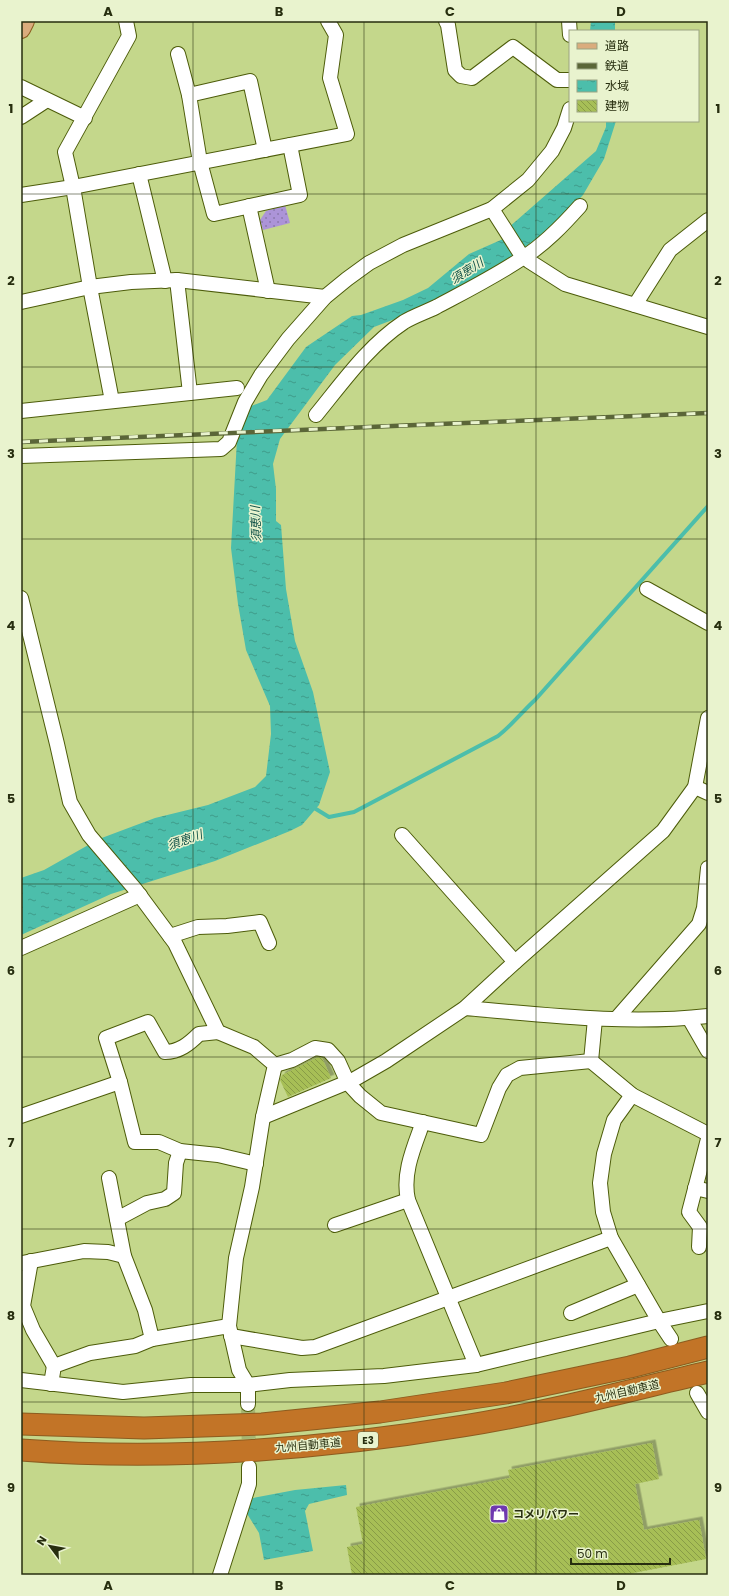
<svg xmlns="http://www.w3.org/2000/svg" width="729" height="1596" font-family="Poppins,'Noto Sans JP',sans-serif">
<defs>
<pattern id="park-dots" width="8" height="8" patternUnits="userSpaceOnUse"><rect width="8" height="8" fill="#ac94d8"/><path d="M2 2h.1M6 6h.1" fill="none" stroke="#8c79ae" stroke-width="1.8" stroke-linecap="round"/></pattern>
<pattern id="water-ripples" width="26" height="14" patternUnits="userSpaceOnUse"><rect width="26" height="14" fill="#4cbeab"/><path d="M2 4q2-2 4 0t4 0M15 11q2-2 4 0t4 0" fill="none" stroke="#3f9b8a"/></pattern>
<pattern id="building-back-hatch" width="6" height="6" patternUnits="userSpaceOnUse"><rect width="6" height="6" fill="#a7bf57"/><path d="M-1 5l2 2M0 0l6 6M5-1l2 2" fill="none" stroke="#889c46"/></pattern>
<filter id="shadow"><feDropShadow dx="3.5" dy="-3.5" stdDeviation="0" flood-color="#0004"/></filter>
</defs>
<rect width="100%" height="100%" fill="#c4d78b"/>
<path fill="url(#park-dots)" d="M285,205L290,223L263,230L260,220L266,211Z"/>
<g fill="url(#water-ripples)">
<path d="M591,21H615V31H590Z"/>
<path d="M606,121H616L604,159L583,195L554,226L514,255L457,289L403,316L374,327L335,365L280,439L273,464L276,489V521L281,525L286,589L295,641L313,692L330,772L319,805L302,825L290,831L215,861L111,894L21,935V878L44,870L99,839L155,818L208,805L255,787L266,776L271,734L270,706L246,650L238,604L231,548L237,439L251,406L267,400L306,347L352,316L361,315L403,300L428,288L469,254L503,239L508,228L596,151L606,127Z"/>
<path d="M346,1485L347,1495L309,1504L305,1511L313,1551L264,1560L259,1533L246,1512L253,1498L295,1490Z"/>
</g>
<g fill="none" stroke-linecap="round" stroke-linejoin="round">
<path stroke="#4cbeab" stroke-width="4" d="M311,806L329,817L354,812L498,736C512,725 522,712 535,700L708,506"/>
</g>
<g fill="url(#building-back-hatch)" filter="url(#shadow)">
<path d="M318,1057L322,1058L331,1078L288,1097L280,1080L282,1075Z"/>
<path d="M652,1443L659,1479L635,1484L644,1530L699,1520L706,1559L623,1575H352L347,1547L363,1544L356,1507L510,1478L508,1470Z"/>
</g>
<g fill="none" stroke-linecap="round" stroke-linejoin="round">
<path stroke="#a5b572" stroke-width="14" stroke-dasharray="14 7" stroke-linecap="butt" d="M248,1404L249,1460"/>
<defs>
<g id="minor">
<path d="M446,21L448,25L455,70L461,76L472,78L513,47L557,80H570"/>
<path d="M569,21L570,35"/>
<path d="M178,54L189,95L200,162L214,214L300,195L290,145"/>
<path d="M21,87L85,118"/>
<path d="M189,95L250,81L265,150"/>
<path d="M21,117L47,100"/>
<path d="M139,174L165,281"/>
<path d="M21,195L73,187L347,134L330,78L336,35L328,21"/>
<path d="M249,206L268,291"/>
<path d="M492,209L520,253L529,261L565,284L708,327"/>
<path d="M177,280L190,393"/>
<path d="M21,302L90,287L131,282L177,280L325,297"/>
<path d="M635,305L670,250L708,220"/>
<path d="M112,401L90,287L73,187L65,152L129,36L126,21"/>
<path d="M21,411L237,388"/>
<path d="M316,415C343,382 368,346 404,322C414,316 426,312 436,307C466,291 496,276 524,257C545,244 563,225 580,206"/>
<path d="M21,456L221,449L229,442L245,402L261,375L288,339L325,297L347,279L369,263L403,245L492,209L528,180L552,151L564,128L570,109"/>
<path d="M647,589L708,623"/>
<path d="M21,598L57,744L70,802L89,835L135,889L175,943L218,1032L254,1047L275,1065L263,1117L252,1187L236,1258L229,1326L239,1370L248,1385V1404"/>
<path d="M695,787L708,793"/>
<path d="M402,835L515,962"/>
<path d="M170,936L198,927L227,926L260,922L269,943"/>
<path d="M21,948L140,895"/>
<path d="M465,1008C546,1015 627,1025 708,1016"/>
<path d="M689,1018L708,1051"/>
<path d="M595,1019L591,1061L632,1095L708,1134"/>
<path d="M616,1019L699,924L704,908L708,868"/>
<path d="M218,1032L199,1034C189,1044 179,1052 165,1052L148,1022L106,1038L120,1082L135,1142H159L180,1151L218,1155L256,1164"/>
<path d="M275,1065L292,1060L315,1048L328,1050L338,1061L348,1083L360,1096L381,1113L481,1135L499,1088L507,1075L520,1068L591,1061"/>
<path d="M632,1095L614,1120L604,1154L600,1183L603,1212L611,1238L659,1321L671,1339"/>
<path d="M21,1116L120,1082"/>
<path d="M263,1117L353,1080L386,1061L465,1008L515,962L663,831L695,787L708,718"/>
<path d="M423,1122C414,1147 402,1173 408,1200L476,1365"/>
<path d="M109,1178L124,1256L145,1310L152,1339L229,1326"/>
<path d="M695,1188L708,1191"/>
<path d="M117,1219L147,1203L165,1199L174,1193L176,1163L180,1151"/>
<path d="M335,1225L408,1200"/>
<path d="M699,1247L700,1227L689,1212L708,1139"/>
<path d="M31,1261L23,1306L33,1330L54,1366"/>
<path d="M22,1263L84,1251L108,1252L124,1256"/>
<path d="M571,1313L638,1285"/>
<path d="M231,1336L302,1348L315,1347L611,1238"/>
<path d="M21,1380L123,1392L191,1385H248L290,1380L384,1376L476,1365L659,1321L708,1311"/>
<path d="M51,1384L54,1366L90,1353L135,1346L152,1339"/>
<path d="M697,1393L708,1412"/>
<path d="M220,1575L249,1484V1467"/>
</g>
<path id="major" d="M21,29L25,21"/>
<g id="highway">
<path d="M21,1424L144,1428L262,1424L380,1412L506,1393L630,1367L708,1347"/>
<path d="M21,1450C168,1461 317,1450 463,1426C545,1413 627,1391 708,1372"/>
</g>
</defs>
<use href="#minor" stroke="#4d5c0a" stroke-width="16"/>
<use href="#major" stroke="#8c5c1f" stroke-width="20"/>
<use href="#highway" stroke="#8c5c1f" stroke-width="23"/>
<use href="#minor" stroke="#fff" stroke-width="14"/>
<use href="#major" stroke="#daac7d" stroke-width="18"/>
<use href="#highway" stroke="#c27427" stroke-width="21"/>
<defs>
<path id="rail" d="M21,442C250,431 479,423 708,413"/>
</defs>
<use href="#rail" stroke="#5b6638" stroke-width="4.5"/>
<use href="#rail" stroke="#e9f3ce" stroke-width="3" stroke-dasharray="9" stroke-linecap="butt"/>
</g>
<path fill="none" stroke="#272e0f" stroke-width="1" stroke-opacity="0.55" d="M193,21V1575M364,21V1575M536,21V1575M21,194H708M21,367H708M21,539H708M21,712H708M21,884H708M21,1057H708M21,1229H708M21,1402H708"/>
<defs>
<symbol id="shop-square" viewBox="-11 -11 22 22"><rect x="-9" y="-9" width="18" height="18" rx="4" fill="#6f39b0" stroke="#e9f3ce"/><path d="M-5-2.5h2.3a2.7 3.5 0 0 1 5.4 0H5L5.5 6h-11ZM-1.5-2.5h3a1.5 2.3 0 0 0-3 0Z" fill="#fff"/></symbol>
</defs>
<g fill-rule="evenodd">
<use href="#shop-square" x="488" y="1503" width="22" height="22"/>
</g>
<g text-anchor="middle" stroke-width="3" stroke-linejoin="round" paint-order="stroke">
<rect fill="#e9f3ce" stroke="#616948" stroke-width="1" x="358" y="1432" width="20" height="16" rx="3"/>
<g font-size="10" font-weight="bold" fill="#272e0f">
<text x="368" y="1444">E3</text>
</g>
<g font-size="11" fill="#272e0f" stroke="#e9f3ce">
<text transform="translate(627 1391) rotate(-13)" y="4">九州自動車道</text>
<text transform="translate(308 1445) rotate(-5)" y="4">九州自動車道</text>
</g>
<g font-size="11" font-weight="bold" fill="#272e0f" stroke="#e9f3ce" text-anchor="start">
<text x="513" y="1518">コメリパワー</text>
</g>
<g font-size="12" font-style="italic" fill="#0f5147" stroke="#e9f3ce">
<text transform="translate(467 271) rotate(-32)" y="4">須恵川</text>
<text transform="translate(256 524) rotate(-92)" y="4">須恵川</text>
<text transform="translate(185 840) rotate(-19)" y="4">須恵川</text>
</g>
</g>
<rect width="729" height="1596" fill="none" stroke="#e9f3ce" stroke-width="44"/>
<rect x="569" y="30" width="130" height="92" fill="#e9f3ce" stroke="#9ba482"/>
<rect x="577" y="43" width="20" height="6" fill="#daac7d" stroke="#9ba482"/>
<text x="605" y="50" font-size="12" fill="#272e0f">道路</text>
<rect x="577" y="63" width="20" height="6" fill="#5b6638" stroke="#9ba482"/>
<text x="605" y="70" font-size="12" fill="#272e0f">鉄道</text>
<rect x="577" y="80" width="20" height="12" fill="url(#water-ripples)" stroke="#9ba482"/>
<text x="605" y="90" font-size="12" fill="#272e0f">水域</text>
<rect x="577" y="100" width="20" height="12" fill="url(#building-back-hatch)" stroke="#9ba482"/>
<text x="605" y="110" font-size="12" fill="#272e0f">建物</text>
<g transform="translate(50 1546) rotate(302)" stroke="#e9f3ce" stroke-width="3" paint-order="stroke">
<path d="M0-3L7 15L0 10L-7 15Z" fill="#272e0f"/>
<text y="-6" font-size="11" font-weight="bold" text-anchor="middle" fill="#272e0f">N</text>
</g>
<path d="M571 1558v6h99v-6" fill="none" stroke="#272e0f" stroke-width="2"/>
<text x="577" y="1558" font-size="12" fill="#272e0f" stroke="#e9f3ce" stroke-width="3" paint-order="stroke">50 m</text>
<rect x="22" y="22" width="685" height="1552" fill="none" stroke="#272e0f" stroke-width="1.5"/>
<g font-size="13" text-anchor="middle" font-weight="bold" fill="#272e0f">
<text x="108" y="16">A</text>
<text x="279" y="16">B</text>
<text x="450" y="16">C</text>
<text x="621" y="16">D</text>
<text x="11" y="113">1</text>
<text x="718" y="113">1</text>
<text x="11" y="285">2</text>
<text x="718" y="285">2</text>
<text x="11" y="458">3</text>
<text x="718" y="458">3</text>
<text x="11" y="630">4</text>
<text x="718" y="630">4</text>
<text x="11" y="803">5</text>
<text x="718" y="803">5</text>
<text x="11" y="975">6</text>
<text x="718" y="975">6</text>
<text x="11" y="1147">7</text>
<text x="718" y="1147">7</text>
<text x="11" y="1320">8</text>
<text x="718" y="1320">8</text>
<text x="11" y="1492">9</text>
<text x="718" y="1492">9</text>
<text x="108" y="1590">A</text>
<text x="279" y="1590">B</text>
<text x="450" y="1590">C</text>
<text x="621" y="1590">D</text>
</g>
</svg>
